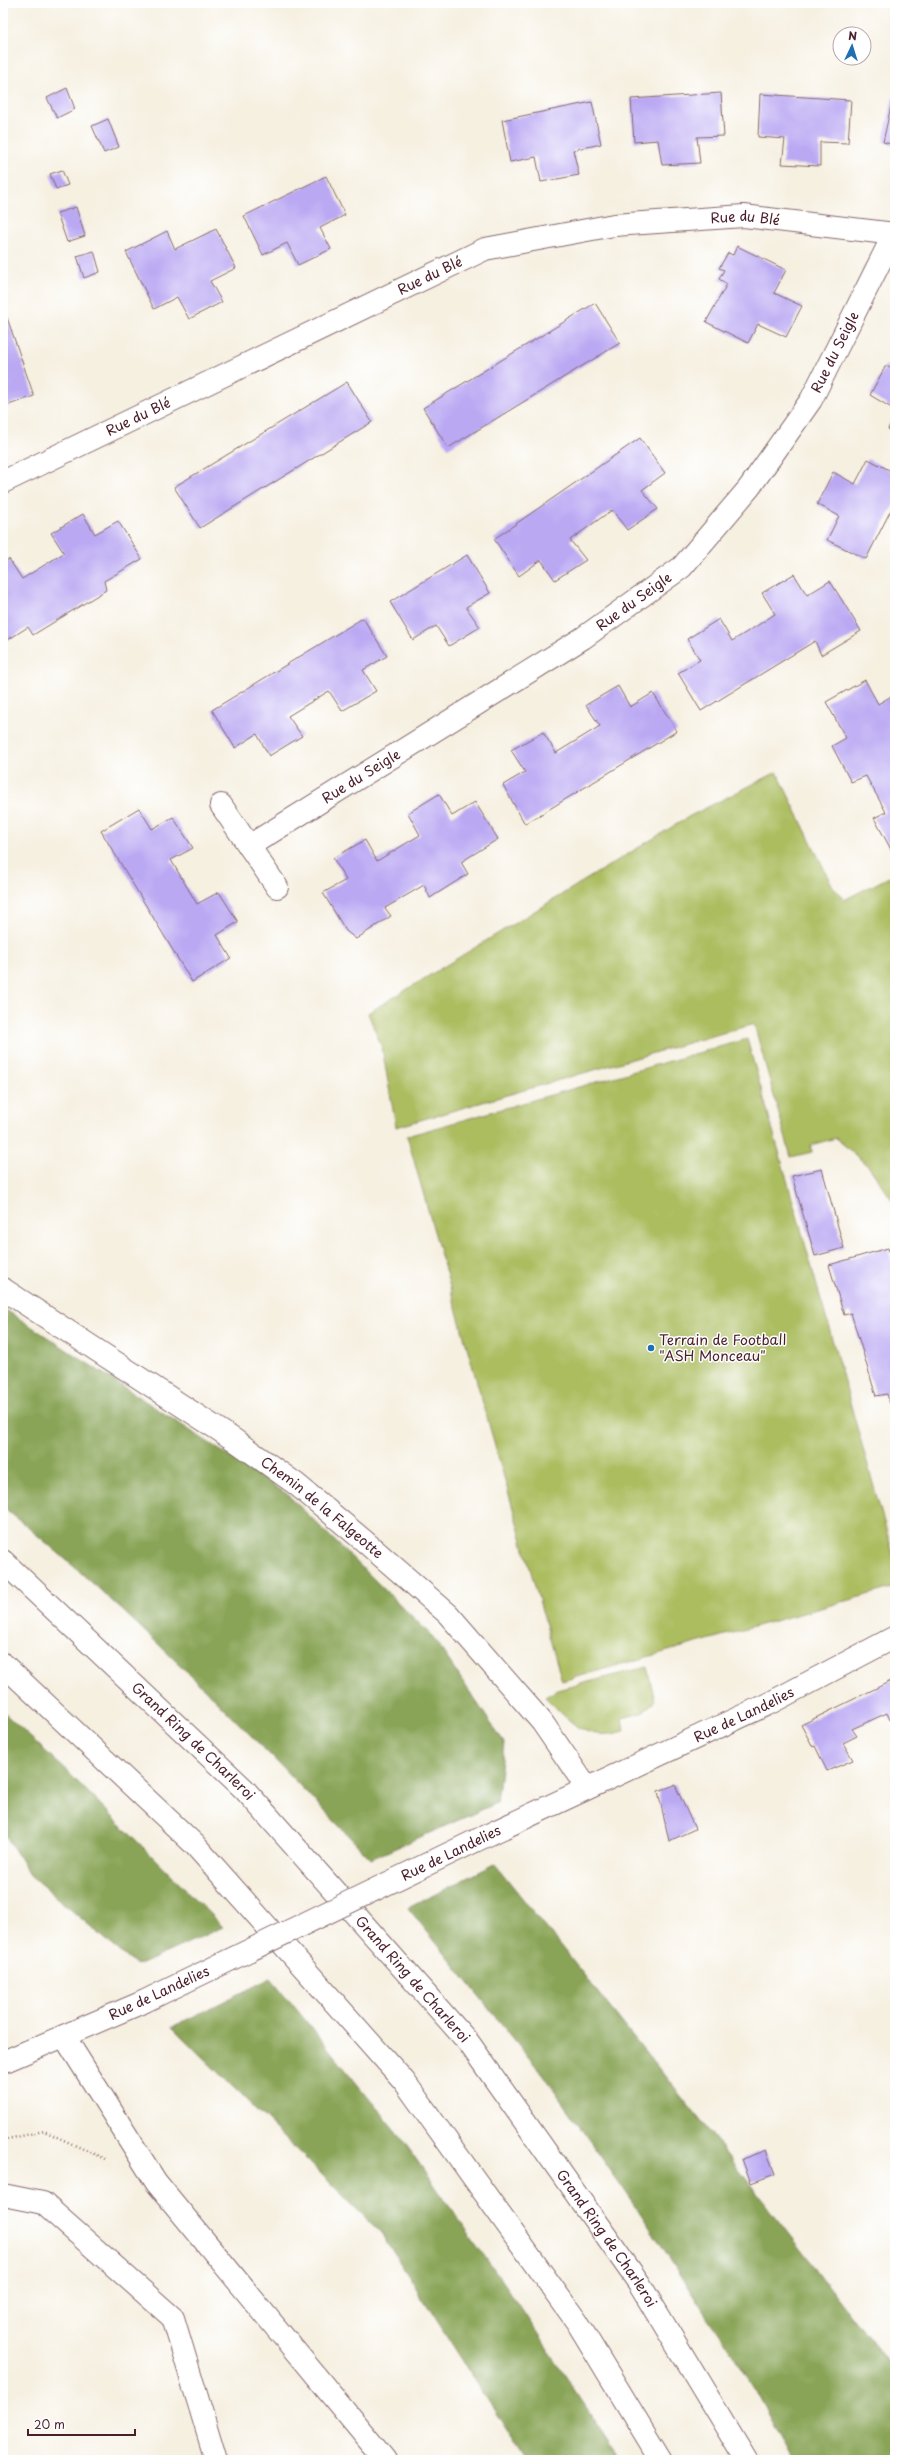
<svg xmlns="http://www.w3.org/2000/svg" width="898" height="2463" font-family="'Playpen Sans',sans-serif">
<rect width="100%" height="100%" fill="#fff"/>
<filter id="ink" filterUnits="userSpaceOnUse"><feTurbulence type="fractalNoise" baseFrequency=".025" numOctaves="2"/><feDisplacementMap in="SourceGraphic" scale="8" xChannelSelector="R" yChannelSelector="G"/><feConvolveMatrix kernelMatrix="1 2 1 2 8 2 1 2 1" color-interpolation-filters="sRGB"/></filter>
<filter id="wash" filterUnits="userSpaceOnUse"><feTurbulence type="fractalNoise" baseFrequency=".012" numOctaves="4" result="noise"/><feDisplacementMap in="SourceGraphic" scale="16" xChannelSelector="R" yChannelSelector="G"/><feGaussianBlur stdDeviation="0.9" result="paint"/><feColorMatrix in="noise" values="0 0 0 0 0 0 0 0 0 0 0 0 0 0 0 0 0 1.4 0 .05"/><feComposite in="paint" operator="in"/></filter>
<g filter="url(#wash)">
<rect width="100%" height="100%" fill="#f6f0e1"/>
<g fill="#acbd61" stroke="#7b6e46">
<path d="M777,772L832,885L844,900L895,874V1204L869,1167L836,1138L811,1145L812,1152L791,1157L754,1024L396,1127L382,1048L368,1013L690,816Z"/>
<path d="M747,1039L895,1561V1587L562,1681L407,1136Z"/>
<path d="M647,1667L655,1700L644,1712L622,1718L624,1731C585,1743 571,1722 545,1697L557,1690Z"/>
</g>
<g fill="#89a457" stroke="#6a6241">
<path d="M3,1308L287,1494L433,1637L504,1743L497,1803L371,1859C253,1737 135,1613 3,1507Z"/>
<path d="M3,1712L69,1773L223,1927L137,1966L30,1875L3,1831Z"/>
<path d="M495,1864L716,2140L895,2372V2460H793L754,2387L637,2208L543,2075L408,1908Z"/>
<path d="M271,1978L402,2139L520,2307L621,2460H526L381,2233L172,2027Z"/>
</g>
<g id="blocks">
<g fill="#baa8f3">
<path d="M67,88L75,109L57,118L47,98Z"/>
<path d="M721,93L724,136L697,137L700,163L662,165L658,140L634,142L631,99Z"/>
<path d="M760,94L851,100L848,143L820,142V166L782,164L785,139L758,137Z"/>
<path d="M893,97L895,98V145L883,142Z"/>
<path d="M592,102L601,144L573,150L579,175L541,182L536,157L510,162L502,120Z"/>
<path d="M108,119L119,147L104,153L92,126Z"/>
<path d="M62,170L68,185L56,189L50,174Z"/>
<path d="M326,176L345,215L320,228L331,249L298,265L287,243L263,255L244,216Z"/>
<path d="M76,207L85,236L67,242L57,213Z"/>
<path d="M216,229L236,268L210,281L222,302L189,319L177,297L154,309L126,252L167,231L175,249Z"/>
<path d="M737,246L786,270L774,293L802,306L786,337L758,324L748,343L706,322L727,284L719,279L724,270L719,268L728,253L733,255Z"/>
<path d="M94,251L100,272L84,278L77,256Z"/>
<path d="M595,303L620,343L448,448L423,408Z"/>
<path d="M3,306L34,396L3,407Z"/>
<path d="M886,365L895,370V410L870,395Z"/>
<path d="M347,382L372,422L200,528L174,487Z"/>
<path d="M895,415V433L888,429Z"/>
<path d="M640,438L665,473L642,490L658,509L627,530L612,510L570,540L586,560L555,580L541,560L519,576L494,539Z"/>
<path d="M868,459L895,473V502L866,559L827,540L839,516L817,504L833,472L855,484Z"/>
<path d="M83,514L95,534L118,521L142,559L104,581L106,590L33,635L28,627L3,643V562L9,559L22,579L64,553L51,533Z"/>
<path d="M467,555L490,593L466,607L480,627L449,646L436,626L413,640L390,602Z"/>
<path d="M794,574L807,595L830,581L861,631L821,655L815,641L701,711L678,673L700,660L687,639L719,619L732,641L755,627L775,614L762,593Z"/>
<path d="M363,618L387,656L363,670L376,691L342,711L329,691L288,716L302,736L269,756L257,734L235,748L212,710Z"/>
<path d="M865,680L878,704L895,694L894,855L874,818L886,812L866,776L851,782L832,746L846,738L826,702Z"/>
<path d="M618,686L630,707L653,693L677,731L525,824L503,785L525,772L511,750L543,732L556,753L600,726L586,705Z"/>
<path d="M439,794L452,816L475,802L498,839L461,862L468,874L430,898L424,885L385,908L391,916L356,939L346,931L323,893L346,880L333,858L365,840L377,861L420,835L408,813Z"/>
<path d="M139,808L152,829L173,817L193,848L171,860L197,904L219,892L238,922L217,935L231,958L192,982L101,831Z"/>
<path d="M822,1169L844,1248L815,1256L792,1176Z"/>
<path d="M888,1248L895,1274V1403L890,1404L887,1394L876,1396L851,1313L844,1315L829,1265Z"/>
<path d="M895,1679V1718L890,1720L887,1713L852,1729L857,1736L843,1743L853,1760L827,1771L815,1746L813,1747L801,1725Z"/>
<path d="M675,1785L695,1829L669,1841L658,1791Z"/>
<path d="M766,2150L775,2174L751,2183L742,2159Z"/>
</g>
</g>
</g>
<g filter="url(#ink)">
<use href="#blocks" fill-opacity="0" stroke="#86686b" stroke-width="1"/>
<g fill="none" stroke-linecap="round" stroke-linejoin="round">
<defs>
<g id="minor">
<path id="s1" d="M3,482L485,249L614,225L744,216L895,234"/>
<path d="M221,805L277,887"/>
<path id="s2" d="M249,846L583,638L682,567L749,488L811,400L894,234"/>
<path id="s3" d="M3,1289L233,1439L296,1484L363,1540L448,1614L542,1722L587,1788"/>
<path id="s4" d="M475,1841L770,1703L895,1637"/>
<path d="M64,2036L156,2182L385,2460"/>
<path d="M3,2062L143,2002"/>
<path d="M3,2195L43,2203L173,2318L216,2460"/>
</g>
<g id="highway">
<path id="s5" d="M3,1561L244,1789L469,2043L639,2283L746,2460"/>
<path d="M3,1664L194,1844L404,2081L577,2322L661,2460"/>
</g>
</defs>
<use href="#minor" stroke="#86686b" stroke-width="24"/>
<use href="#highway" stroke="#86686b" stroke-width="24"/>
<path stroke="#86686b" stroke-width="2.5" stroke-dasharray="1 3" stroke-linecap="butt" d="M3,2140L44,2131L105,2159"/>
<use href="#minor" stroke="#fff" stroke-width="22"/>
<use href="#highway" stroke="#fff" stroke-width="22"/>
<defs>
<path id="minor-bridge" d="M143,2002L475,1841"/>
</defs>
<use href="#minor-bridge" stroke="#86686b" stroke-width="24" stroke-linecap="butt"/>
<use href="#minor-bridge" stroke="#fff" stroke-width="22"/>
</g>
</g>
<circle fill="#1f6fb2" stroke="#fff" stroke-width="1.5" cx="651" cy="1348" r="4"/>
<g text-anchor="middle" stroke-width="3" stroke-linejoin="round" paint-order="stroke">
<g font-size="14" fill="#4a1f2b" stroke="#fff">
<text dy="5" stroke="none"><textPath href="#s1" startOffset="798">Rue du Blé</textPath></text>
<text dy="5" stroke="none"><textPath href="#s1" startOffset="474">Rue du Blé</textPath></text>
<text dy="5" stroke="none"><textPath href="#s2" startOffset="780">Rue du Seigle</textPath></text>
<text dy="5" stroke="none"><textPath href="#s1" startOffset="150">Rue du Blé</textPath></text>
<text dy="5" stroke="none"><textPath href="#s2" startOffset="456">Rue du Seigle</textPath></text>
<text dy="5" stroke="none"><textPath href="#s2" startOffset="132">Rue du Seigle</textPath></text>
<text dy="5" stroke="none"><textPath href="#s3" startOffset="387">Chemin de la Falgeotte</textPath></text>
<text dy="5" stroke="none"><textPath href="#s4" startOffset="297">Rue de Landelies</textPath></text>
<text dy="5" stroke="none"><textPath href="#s5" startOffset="262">Grand Ring de Charleroi</textPath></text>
<text transform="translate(451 1853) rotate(-26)" y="5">Rue de Landelies</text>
<text dy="5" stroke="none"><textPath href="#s5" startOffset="586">Grand Ring de Charleroi</textPath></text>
<text transform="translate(159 1993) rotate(-25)" y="5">Rue de Landelies</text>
<text dy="5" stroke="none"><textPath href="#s5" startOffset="910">Grand Ring de Charleroi</textPath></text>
</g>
<g font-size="14" fill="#4a1f2b" stroke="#fff" text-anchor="start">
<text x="659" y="1345">Terrain de Football<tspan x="659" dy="16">"ASH Monceau"</tspan></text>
</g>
</g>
<rect width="898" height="2463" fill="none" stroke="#fff" stroke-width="16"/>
<g transform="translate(852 46) rotate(4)"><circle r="19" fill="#ffffff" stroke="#b7a5aa"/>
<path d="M0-3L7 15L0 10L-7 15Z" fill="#1f6fb2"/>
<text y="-6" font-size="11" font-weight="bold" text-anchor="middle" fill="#4a1f2b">N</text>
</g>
<path d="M28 2429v6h107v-6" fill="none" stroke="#4a1f2b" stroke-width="2"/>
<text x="34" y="2429" font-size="12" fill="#4a1f2b" stroke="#ffffff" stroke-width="3" paint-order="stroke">20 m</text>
</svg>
